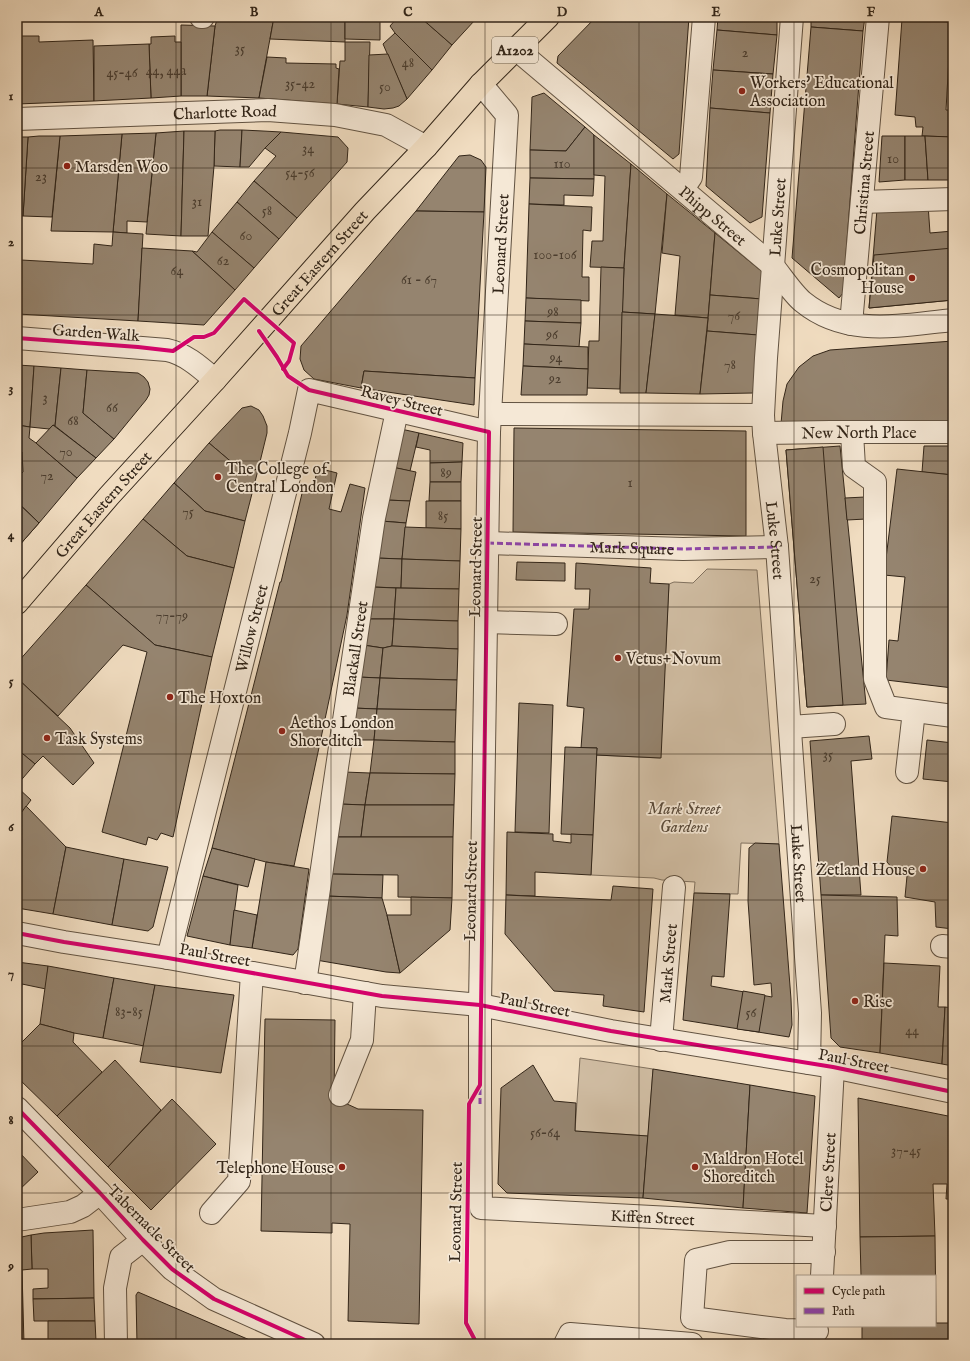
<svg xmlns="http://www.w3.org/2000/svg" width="970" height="1361" font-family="'IM FELL English',serif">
<rect width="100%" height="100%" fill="#f0dcc0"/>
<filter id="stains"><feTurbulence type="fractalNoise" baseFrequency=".005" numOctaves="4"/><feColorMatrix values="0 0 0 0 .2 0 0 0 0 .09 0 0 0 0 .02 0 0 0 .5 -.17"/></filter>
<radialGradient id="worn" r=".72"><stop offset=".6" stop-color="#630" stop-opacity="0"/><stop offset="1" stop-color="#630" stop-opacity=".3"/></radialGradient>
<g fill="#d0bda3" stroke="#81715e">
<path d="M707,569L757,570L779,844L741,843L738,894L694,893L695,882L662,880L654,878L591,875L596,755L660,758L669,584L674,582L693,583Z"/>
<path d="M580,1058L653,1069L648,1136L575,1131Z"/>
</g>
<g fill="#95846f" stroke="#322518">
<path d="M218,17H274L259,98L207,96L215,26Z"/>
<path d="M274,17H345V42L270,39Z"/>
<path d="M345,17H385V21H380V40L345,39Z"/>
<path d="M398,17H420L452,45L432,70L395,33L390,26Z"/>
<path d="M420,17H471L475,20L452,45Z"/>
<path d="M596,17H689L679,154L673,159L557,63L558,56Z"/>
<path d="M718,17H777V35L717,30Z"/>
<path d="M811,17H865L863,31L811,27Z"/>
<path d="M893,17H953V22L902,19Z"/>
<path d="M902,19L951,22L946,110H953V137L922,136L923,127H916L915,117L895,115Z"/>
<path d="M181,25L215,26L207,96H181Z"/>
<path d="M811,27L863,31L843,293L839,298L792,258Z"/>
<path d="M717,30L777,35L773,74L713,70Z"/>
<path d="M395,33L432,70L407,99L383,44Z"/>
<path d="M17,36H39V42L93,40L94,101L17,104Z"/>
<path d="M175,36V42H181V96L151,98L149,44H151V37Z"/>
<path d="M345,42H370L368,107L337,104L340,61H345Z"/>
<path d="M149,44L151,98L94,101V46Z"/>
<path d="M388,54L407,99L399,106L393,108L384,109L368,107L369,55Z"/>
<path d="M267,57L286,58V63L336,64V68L339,69L337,104L259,98Z"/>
<path d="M713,70L773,74L770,113L710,108Z"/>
<path d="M544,93L585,127L566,151L530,150L532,97Z"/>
<path d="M710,108L770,113L762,217L750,223L706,186Z"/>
<path d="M585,127L594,135V179L530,178V150L566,151Z"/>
<path d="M220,130H242L240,167L214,166L215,131Z"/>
<path d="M242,130L263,131L281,132L265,148L249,167H240Z"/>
<path d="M184,131L181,236L146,234L156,133Z"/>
<path d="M184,131H215L214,166L208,236H181Z"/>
<path d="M281,132L338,137L348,148L347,162L297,218L254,181L276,156L265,148Z"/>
<path d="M156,133L147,222L127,221V233L113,232L122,134Z"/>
<path d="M122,134L113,232L51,231L60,136Z"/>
<path d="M594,135L631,164L624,268L590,267L592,241H603L605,176L594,175Z"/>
<path d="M39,136H60L52,217L23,216L28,137Z"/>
<path d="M882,136H905V180L879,182Z"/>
<path d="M905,136H925L928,180H905Z"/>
<path d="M925,136L953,137V180H928Z"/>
<path d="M17,137H28L23,216H17Z"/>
<path d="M470,155L481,160L486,167L484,212L416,211L459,156Z"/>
<path d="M631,164L667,194L655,314L622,312L624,268Z"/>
<path d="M530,178L594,179L593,196L564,195V205L529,204Z"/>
<path d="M254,181L297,218L279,239L237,202Z"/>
<path d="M667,194L715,233L708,318L675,315L680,256L662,253Z"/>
<path d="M237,202L279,239L254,268L212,232Z"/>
<path d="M529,204L592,207L591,231L583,230L582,277H589V301L526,298Z"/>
<path d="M928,204L930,233L953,231V300L869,308L877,209Z"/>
<path d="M416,211L484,212L475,378L364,371L361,388L314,379L304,370L300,359L301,346Z"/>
<path d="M113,232L143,234L138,321L18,314L21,260L93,264L94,244L112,246Z"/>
<path d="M212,232L254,268L235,290L192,251L197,252Z"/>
<path d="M715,233L765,274L762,299L710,295Z"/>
<path d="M142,248L192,251L235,290L204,325L138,321Z"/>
<path d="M953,248V300L869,308L874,255Z"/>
<path d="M17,265H20L18,314H17Z"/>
<path d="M601,267L624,268L620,389L587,388L589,341H599Z"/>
<path d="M710,295L762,299L758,335L707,331Z"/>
<path d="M526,298L581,300V323L525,321Z"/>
<path d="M622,312L655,314L646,393H620Z"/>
<path d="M655,314L708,318L700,394L646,393Z"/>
<path d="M525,321L581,323L579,347L524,344Z"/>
<path d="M707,331L758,335L753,393L700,394Z"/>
<path d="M953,341V423L781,424L783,401L787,384L799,367L813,356L830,350Z"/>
<path d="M524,344L588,347V369L523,366Z"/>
<path d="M17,365L34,366L30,427L17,425Z"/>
<path d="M34,366L61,368L55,426L53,425L49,429L30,427Z"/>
<path d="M523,366L588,369L587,395H521Z"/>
<path d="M61,368L87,370L83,413L114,439L96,458L55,426Z"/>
<path d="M87,370L138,373L144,377L148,382L150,389L149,395L146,400L114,439L83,413Z"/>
<path d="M364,371L475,378L474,405L361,388Z"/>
<path d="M251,406L259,410L263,416L267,426V433L258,470L235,465L209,443L242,408Z"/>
<path d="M17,425L30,427L29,438L36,443L77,478L39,523L17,502V478L23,472L22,452L17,458Z"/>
<path d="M53,425L96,458L77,478L36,443Z"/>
<path d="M514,428L746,431V536L513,532Z"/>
<path d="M401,429L419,433L410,471L392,467Z"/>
<path d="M419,433L463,443L462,462L430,463V450L416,447Z"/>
<path d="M209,443L235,465L258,470L245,521L205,511L174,483Z"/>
<path d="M840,446L866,704L807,707L786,450Z"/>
<path d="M924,446H953V475L922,472Z"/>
<path d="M823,447L843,705L807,707L786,450Z"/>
<path d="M462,462L461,482H430V463Z"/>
<path d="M392,467L416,472L410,501L386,500Z"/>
<path d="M318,468L337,473L329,509L341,512L350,484L365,488L347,615L294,866L266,862L212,848L280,582H281L304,485L313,487Z"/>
<path d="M897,469L953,475V688L886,680L889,640L898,641L905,577L884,575Z"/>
<path d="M430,482H461V501H429Z"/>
<path d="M174,483L205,511L245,521L234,568L187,556L143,519Z"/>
<path d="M865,497L866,519L847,520L845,498Z"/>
<path d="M386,500L410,501L406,523L381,521Z"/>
<path d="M426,501H461V529L426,528Z"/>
<path d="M17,502L39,523L17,548Z"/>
<path d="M17,502L39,523L17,548Z"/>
<path d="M143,519L187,556L234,568L212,657L155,645L86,585Z"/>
<path d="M381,521L406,523L402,559L376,558Z"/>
<path d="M405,527L461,529L460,561L402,559Z"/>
<path d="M376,558L402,559L401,588L372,587Z"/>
<path d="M402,559L460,561L459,589L401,588Z"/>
<path d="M517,562L565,563V581L516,580Z"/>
<path d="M576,563L651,568L650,583L669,584L661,758L596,755L597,748H581L584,708L567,706L574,609H589L590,589H575Z"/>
<path d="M86,585L155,645L212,657L173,837L161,833L157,840L148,837L146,845L102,832L147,652L123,645L58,716L17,678V663Z"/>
<path d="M372,587L396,588L394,619H367Z"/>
<path d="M396,588L459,589L458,621L394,619Z"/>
<path d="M367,619H394L392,646L383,648L363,645Z"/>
<path d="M394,619L458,621V649L392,646Z"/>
<path d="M363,645L383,648L380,678L358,677Z"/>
<path d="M392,646L458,649L457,680L380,678L383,648Z"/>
<path d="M358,677L380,678L377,709L353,708Z"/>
<path d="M17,678L70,728L94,763L73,785L43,756L35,764L17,749Z"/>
<path d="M380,678L457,680L456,710L377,709Z"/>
<path d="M519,703L553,705L549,833L515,832Z"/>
<path d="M353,708L377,709L374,740H349Z"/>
<path d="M377,709L456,710L455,742L374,740Z"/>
<path d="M869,736L872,759L851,761L861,895H821L810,741Z"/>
<path d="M374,740L455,742V774L370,773Z"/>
<path d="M927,740L953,743V782L923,779Z"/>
<path d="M565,747L597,748L593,835L561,834Z"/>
<path d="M17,749L35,764L17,785Z"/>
<path d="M344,772L370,773L365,805L339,804Z"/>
<path d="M370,773L455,774L454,805H365Z"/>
<path d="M17,787L31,800L17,819Z"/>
<path d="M339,804L365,805L361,837H334Z"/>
<path d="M365,805H454L453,837H361Z"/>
<path d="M26,806L66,847L53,914L17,908V819Z"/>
<path d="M892,816L953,823V929L936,927L935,902L905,897L907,876L898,875L887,862Z"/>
<path d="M507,832L553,834V841L571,843V834L593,835L591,875L535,872V896L506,895Z"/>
<path d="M334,837H453L452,898L398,897V875L329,874Z"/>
<path d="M755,843L779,844L791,999L792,1025L789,1037L683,1020L694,893L730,894L724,977L712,976L711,986L772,997L771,983L754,985L748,901L749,848Z"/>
<path d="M66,847L124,859L112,925L53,914Z"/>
<path d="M212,848L255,859L248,887L203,876Z"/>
<path d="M124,859L168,867L153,927L148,931L112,925Z"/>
<path d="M266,862L309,869L298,949L293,955L252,948Z"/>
<path d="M329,874L383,875L382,898L325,896Z"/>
<path d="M203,876L238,885L230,945L187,936Z"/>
<path d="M613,886L653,889L644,1012L603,1006L604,995L554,991L505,934L506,895L611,900Z"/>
<path d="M821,895L897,897L898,936L885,935L880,1053L840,1047L831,1038Z"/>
<path d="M325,896L382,898L387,915L400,973L386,972L316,960Z"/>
<path d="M411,897L452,898L450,930L400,973L387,915H411Z"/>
<path d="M234,910L257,915L252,948L230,945Z"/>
<path d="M17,962L48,966L46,989L22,984L21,990H17Z"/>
<path d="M884,963L940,966L938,1007H945L942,1064L880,1053Z"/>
<path d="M48,966L114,978L103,1038L74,1033L40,1024Z"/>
<path d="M114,978L155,985L144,1046L103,1038Z"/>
<path d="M155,985L234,995L221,1073L140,1062Z"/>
<path d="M743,991L765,995L759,1032L737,1029Z"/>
<path d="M945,1007L953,1008V1066L942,1064Z"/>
<path d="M265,1019L335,1020L334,1098L358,1109L423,1110L419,1324L348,1321L350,1224L332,1223V1233L261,1231Z"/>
<path d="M40,1024L74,1033L73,1042L102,1072L57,1116L17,1077V1047Z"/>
<path d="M115,1060L161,1110L108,1167L57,1116Z"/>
<path d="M533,1065L554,1101L576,1103L575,1131L648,1136L643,1198L507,1193L498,1184L501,1088Z"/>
<path d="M653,1069L750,1085L743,1208L643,1198Z"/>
<path d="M750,1085L815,1096L807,1213L743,1208Z"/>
<path d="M858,1098L953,1117V1199H946L947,1184H933L935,1236L860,1237Z"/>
<path d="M172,1099L216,1144L151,1210L108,1167Z"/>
<path d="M17,1150L38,1172L17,1192Z"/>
<path d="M93,1230L94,1298L33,1299V1289L48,1288V1269H32L31,1235L44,1233Z"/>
<path d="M31,1235L32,1269L22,1270L24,1344H17V1238Z"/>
<path d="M935,1236L936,1323H953V1344H862V1326H935V1276H861L860,1237Z"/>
<path d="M138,1292L259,1344H137L136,1295Z"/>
<path d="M94,1298L95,1321H34L33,1299Z"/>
<path d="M48,1321H95L96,1341L48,1342Z"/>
<path d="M96,1341V1344H48V1342Z"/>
</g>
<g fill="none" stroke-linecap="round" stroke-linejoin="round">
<defs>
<g id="minor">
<path d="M201,17H203"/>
<path id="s1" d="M792,17L766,358L763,415L764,433L777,547L810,1013L809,1063"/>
<path id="s2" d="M516,49L773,266C782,277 793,294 803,302C847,338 901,325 953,320"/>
<path id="s3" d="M481,84L507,115L489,432L480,1005V1104L481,1208L825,1226"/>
<path id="s4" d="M17,119L268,110L335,115L386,125L426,147"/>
<path d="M683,189L691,177L704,17"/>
<path d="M862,202L953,199"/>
<path id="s5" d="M851,324L878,17"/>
<path d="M17,338L167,350C186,354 201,368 215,380"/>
<path d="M490,414L763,415"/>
<path id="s6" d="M764,433L831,432H953"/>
<path d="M852,433L854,467L875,482V679L886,707L953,716"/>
<path id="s7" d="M488,543L683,549L777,547"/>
<path d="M486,622L556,624"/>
<path d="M790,727L834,724"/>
<path d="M907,772L914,711"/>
<path d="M17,933L64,942L168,958L382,996L480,1005L611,1031L833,1067L953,1092"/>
<path d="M942,946L953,947"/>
<path id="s8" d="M168,958L300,433L309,390L489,432"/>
<path id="s9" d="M305,983L374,518L397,411"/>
<path id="s10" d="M661,1040L674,887"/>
<path d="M340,1095L362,1040L365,993"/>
<path d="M17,1108L100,1193L143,1240L172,1269L214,1299L314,1344"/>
<path d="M211,1213L239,1181L252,973"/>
<path d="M17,1220L70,1212L83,1206L100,1193"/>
<path id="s11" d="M822,1276L833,1067"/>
<path d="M817,1331L785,1330L692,1318L696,1260L730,1252H824"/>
<path d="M116,1344L115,1288L121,1257L143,1240"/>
<path d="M565,1344L570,1334L692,1344"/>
</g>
<g id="highway">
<path id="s12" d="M17,603L109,496L215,380L365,211L426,147L481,84L548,17"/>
</g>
</defs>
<use href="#minor" stroke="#625342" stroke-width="24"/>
<use href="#highway" stroke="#322518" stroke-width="24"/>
<use href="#minor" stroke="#f5e8d6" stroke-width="22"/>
<use href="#highway" stroke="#f0dcc0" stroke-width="22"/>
<g stroke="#8e44ad" stroke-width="3" stroke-dasharray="6 3" stroke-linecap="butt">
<path d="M488,543L683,549L777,547"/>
<path d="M480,1104V1089"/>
</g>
<defs>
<g id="cycleway">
<path d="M259,331L277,357L288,376L309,390L489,432L480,1085L469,1104L466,1323L477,1344"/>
<path d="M17,338L138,347L173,351L194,337H204L214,333L244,299L294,343L289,361L283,369"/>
<path d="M17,933L64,942L168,958L382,996L480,1005L611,1031L833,1067L953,1092"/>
<path d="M17,1108L100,1193L143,1240L172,1269L214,1299L314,1344"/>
</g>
</defs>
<use href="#cycleway" stroke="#f5e8d6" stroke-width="6"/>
<use href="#cycleway" stroke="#d6006c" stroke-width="4"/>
</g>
<path fill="none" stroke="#322518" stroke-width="1" stroke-opacity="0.55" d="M176,17V1344M331,17V1344M485,17V1344M639,17V1344M794,17V1344M17,168H953M17,315H953M17,461H953M17,607H953M17,754H953M17,900H953M17,1046H953M17,1193H953"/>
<g fill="#8f2418" stroke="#f5e8d6" stroke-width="1.5">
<circle cx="742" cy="91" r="4"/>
<circle cx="67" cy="166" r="4"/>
<circle cx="912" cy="278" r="4"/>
<circle cx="218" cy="477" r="4"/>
<circle cx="618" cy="658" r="4"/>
<circle cx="170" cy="697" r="4"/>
<circle cx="282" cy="731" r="4"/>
<circle cx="47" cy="738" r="4"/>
<circle cx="923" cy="869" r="4"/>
<circle cx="855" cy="1001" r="4"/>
<circle cx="342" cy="1167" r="4"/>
<circle cx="695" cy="1167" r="4"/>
</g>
<g text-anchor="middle" stroke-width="3.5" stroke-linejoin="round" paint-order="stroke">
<g font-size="14" fill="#4b3d2e">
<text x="240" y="53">35</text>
<text x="745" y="57">2</text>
<text x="408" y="67">48</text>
<text x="166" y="75">44, 44a</text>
<text x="122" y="77">45-46</text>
<text x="300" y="88">35-42</text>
<text x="385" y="91">50</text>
<text x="308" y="153">34</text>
<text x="893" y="163">10</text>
<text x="562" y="168">110</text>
<text x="300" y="177">54-56</text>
<text x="41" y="181">23</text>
<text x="197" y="206">31</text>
<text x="267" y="215">58</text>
<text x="246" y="240">60</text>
<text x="555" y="259">100-106</text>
<text x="223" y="265">62</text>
<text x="177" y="275">64</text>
<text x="419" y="284">61 - 67</text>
<text x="553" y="316">98</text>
<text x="734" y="320">76</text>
<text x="552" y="339">96</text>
<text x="556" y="362">94</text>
<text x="730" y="369">78</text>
<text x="555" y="383">92</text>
<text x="45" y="402">3</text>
<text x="112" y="412">66</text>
<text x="73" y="425">68</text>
<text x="66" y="456">70</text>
<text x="446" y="477">89</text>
<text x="47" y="480">72</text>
<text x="630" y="487">1</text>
<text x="188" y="516">75</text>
<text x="443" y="520">85</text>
<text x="815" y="583">25</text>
<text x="172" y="620">77-79</text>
<text x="828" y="759">35</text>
<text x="129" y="1016">83-85</text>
<text x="751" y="1017">56</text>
<text x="912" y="1035">44</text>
<text x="545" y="1137">56-64</text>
<text x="906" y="1155">37-45</text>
</g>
<rect fill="#f5e8d6" stroke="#6c6051" stroke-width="1" x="492" y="37" width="46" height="26" rx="3"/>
<g font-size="15" font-weight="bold" fill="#322518">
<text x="515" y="55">A1202</text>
</g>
<g font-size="16" fill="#322518" stroke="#f5e8d6" text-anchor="start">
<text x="750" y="88">Workers' Educational<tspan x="750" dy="18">Association</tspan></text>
<text x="75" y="172">Marsden Woo</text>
<text x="904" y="275" text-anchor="end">Cosmopolitan<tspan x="904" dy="18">House</tspan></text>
<text x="226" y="474">The College of<tspan x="226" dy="18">Central London</tspan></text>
<text x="626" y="664">Vetus+Novum</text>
<text x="178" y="703">The Hoxton</text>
<text x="290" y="728">Aethos London<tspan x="290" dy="18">Shoreditch</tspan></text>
<text x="55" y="744">Task Systems</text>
<text x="915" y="875" text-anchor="end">Zetland House</text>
<text x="863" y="1007">Rise</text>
<text x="703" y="1164">Maldron Hotel<tspan x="703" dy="18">Shoreditch</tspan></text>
<text x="334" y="1173" text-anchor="end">Telephone House</text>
</g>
<g font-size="16" fill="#322518" stroke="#f5e8d6">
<text dy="6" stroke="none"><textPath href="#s4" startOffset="208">Charlotte Road</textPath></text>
<text dy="6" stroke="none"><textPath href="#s5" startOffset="142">Christina Street</textPath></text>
<text dy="6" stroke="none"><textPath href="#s2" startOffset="258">Phipp Street</textPath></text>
<text transform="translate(777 217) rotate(-86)" y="6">Luke Street</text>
<text transform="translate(500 244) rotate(-87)" y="6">Leonard Street</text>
<text dy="6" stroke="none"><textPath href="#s12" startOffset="455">Great Eastern Street</textPath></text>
<text transform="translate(96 332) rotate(4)" y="6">Garden Walk</text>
<text transform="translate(402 400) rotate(14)" y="6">Ravey Street</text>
<text dy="6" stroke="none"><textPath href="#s6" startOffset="95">New North Place</textPath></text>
<text dy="6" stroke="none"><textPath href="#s12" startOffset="131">Great Eastern Street</textPath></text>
<text dy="6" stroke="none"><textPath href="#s1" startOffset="525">Luke Street</textPath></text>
<text dy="6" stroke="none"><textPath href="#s7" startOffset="144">Mark Square</textPath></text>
<text transform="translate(475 567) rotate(-89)" y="6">Leonard Street</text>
<text dy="6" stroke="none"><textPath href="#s8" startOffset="340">Willow Street</textPath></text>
<text dy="6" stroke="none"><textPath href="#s9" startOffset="338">Blackall Street</textPath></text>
<text dy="6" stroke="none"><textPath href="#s1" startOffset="849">Luke Street</textPath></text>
<text transform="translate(470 891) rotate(-89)" y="6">Leonard Street</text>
<text transform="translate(215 954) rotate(10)" y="6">Paul Street</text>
<text dy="6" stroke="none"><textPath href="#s10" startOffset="77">Mark Street</textPath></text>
<text transform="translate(535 1004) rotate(11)" y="6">Paul Street</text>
<text transform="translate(854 1060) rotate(11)" y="6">Paul Street</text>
<text dy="6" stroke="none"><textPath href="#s11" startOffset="104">Clere Street</textPath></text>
<text transform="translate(455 1212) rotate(-89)" y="6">Leonard Street</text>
<text dy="6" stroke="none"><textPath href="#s3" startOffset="1306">Kiffen Street</textPath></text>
<text transform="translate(152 1228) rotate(45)" y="6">Tabernacle Street</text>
</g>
<g font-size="16" font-style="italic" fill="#5a4b3b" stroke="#f5e8d6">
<text x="684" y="814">Mark Street<tspan x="684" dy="18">Gardens</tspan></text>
</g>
</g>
<rect width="970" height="1361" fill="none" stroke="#f0dcc0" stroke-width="44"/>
<rect x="796" y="1275" width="140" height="52" fill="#f5e8d6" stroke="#a79a8a"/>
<rect x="804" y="1288" width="20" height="6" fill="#d6006c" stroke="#a79a8a"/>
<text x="832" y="1295" font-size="12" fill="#322518">Cycle path</text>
<rect x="804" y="1308" width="20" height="6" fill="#8e44ad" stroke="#a79a8a"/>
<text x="832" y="1315" font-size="12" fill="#322518">Path</text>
<rect x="22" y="22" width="926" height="1317" fill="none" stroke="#322518" stroke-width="1.5"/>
<g font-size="13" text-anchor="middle" font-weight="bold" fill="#322518">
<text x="99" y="16">A</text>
<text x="254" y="16">B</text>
<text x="408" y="16">C</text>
<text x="562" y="16">D</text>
<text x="716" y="16">E</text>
<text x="871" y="16">F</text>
<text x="11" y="100">1</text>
<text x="11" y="246">2</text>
<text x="11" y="392">3</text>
<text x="11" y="539">4</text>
<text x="11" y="685">5</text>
<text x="11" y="831">6</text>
<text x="11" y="978">7</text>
<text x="11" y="1124">8</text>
<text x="11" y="1270">9</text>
</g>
<rect width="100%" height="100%" filter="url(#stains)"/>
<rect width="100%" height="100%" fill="url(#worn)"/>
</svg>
